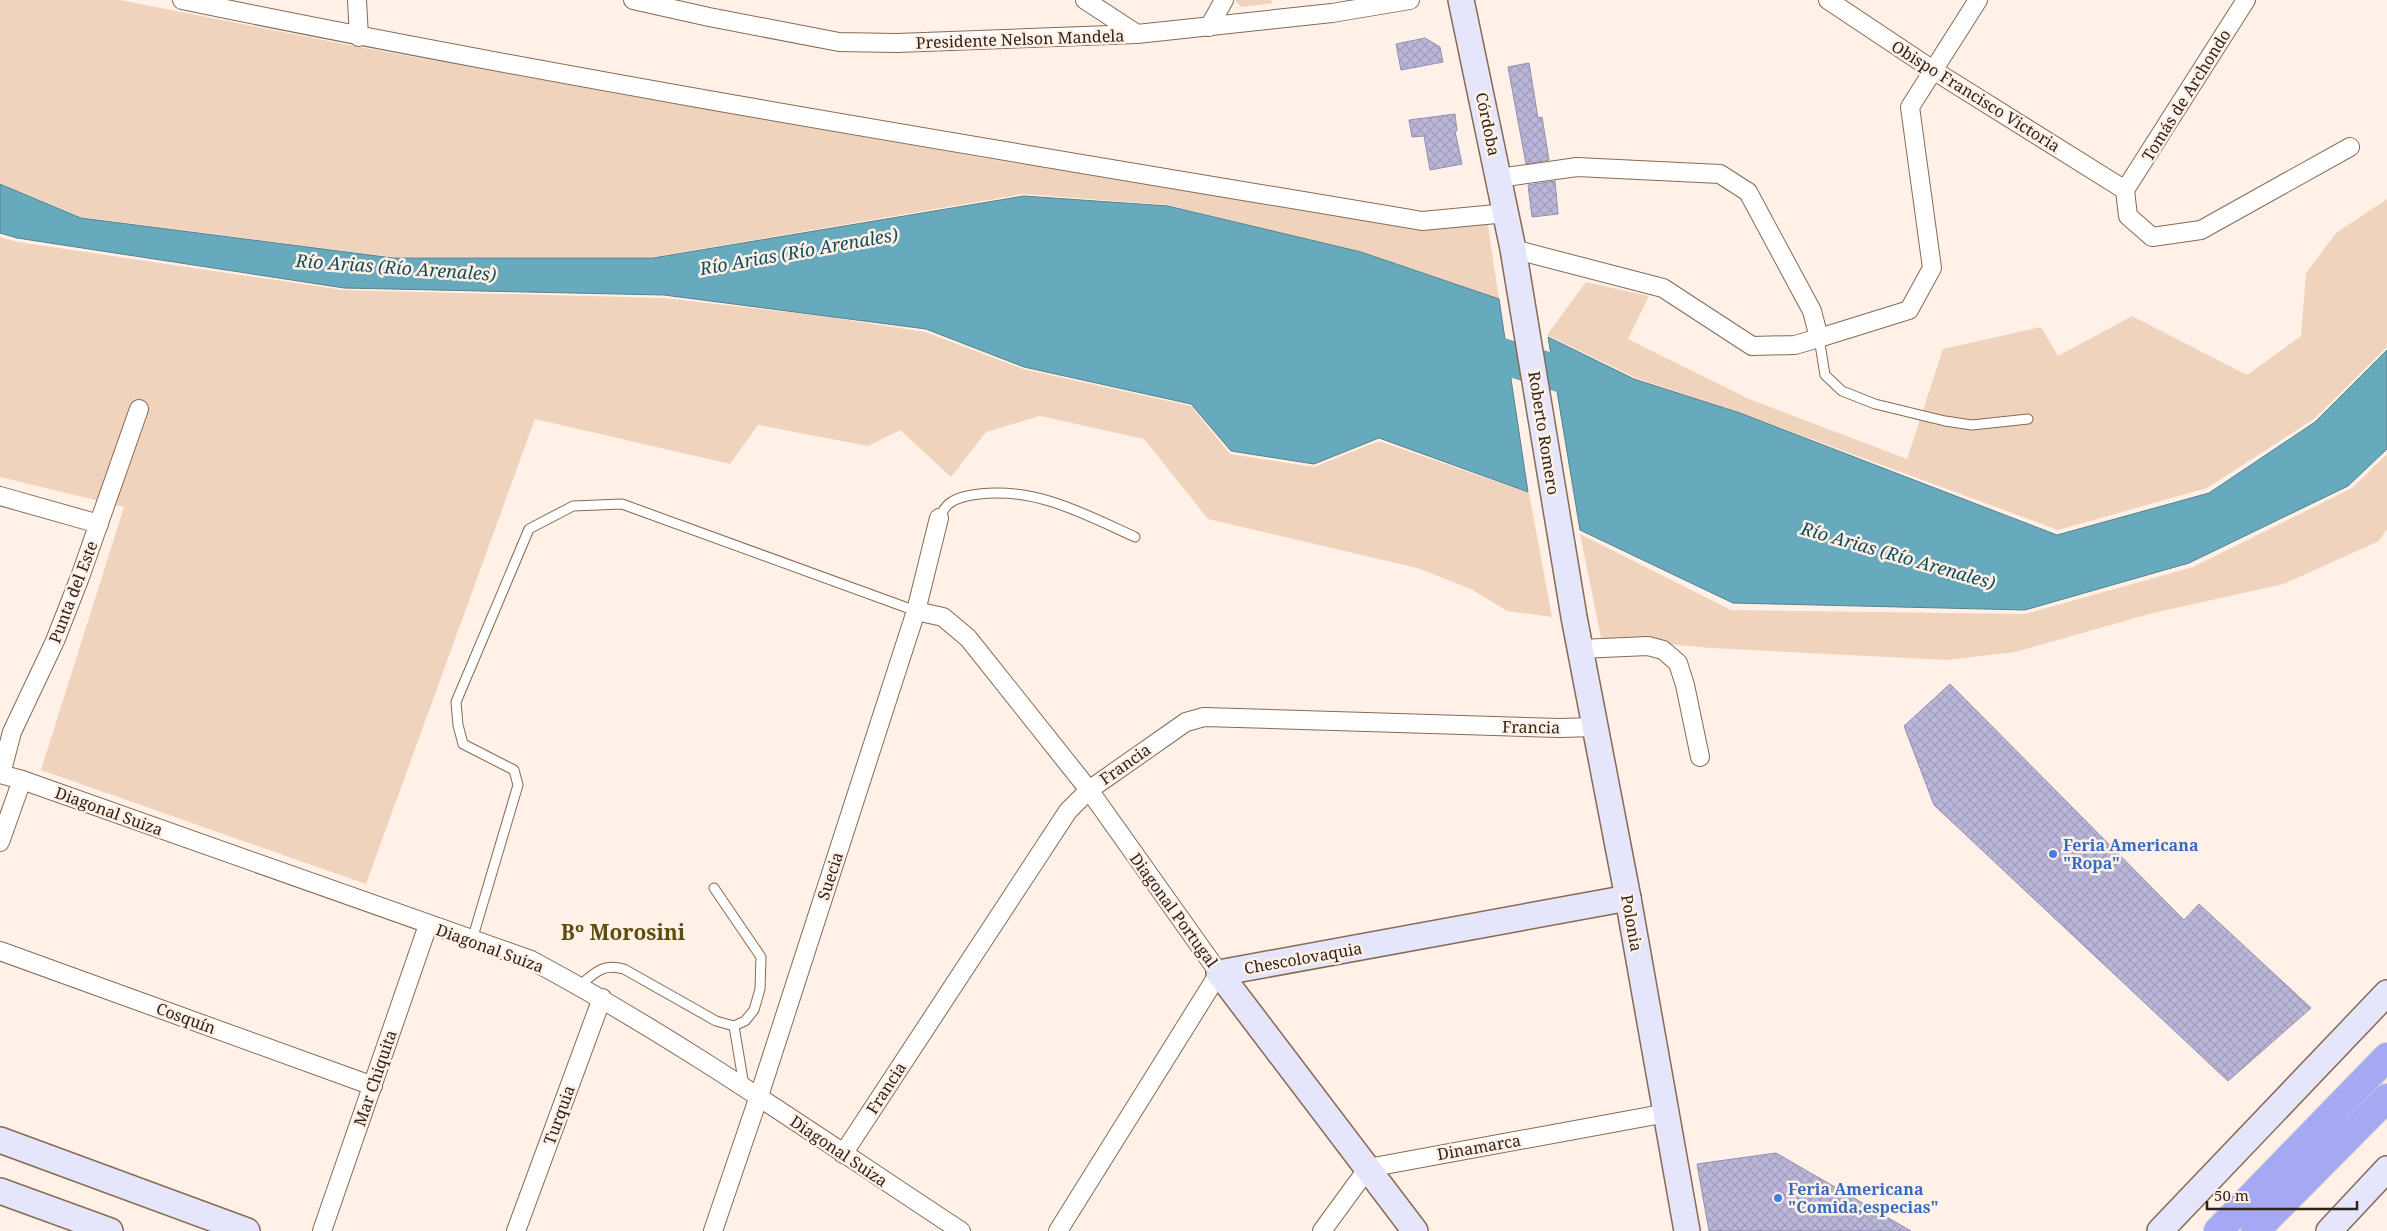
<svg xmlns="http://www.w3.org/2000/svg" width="2387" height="1231" font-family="'Noto Serif',serif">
<defs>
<pattern id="building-cross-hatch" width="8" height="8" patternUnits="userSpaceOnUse" patternTransform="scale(1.25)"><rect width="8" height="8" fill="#bab6d9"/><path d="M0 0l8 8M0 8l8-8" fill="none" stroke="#a09cba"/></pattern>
</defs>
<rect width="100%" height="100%" fill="#fff1e7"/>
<g fill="#f0d3bd">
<path d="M0,0H120L359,47L726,113L996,160L1426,226L1487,219L1499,299L1362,252L1168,205L1024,194L653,257H392L81,217L0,183Z"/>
<path d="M1235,0H1271L1273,3L1241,7Z"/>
<path d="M2387,199V347L2314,419L2207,488L2058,530L1741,413L1636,378L1547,335L1586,282L1649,296L1628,339L1749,399L1907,459L1943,349L2041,327L2058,356L2132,316L2247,375L2301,336L2306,273L2336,233Z"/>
<path d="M0,237L18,242L343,290L664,298L821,316L925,332L1023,369L1191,406L1230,454L1314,467L1379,441L1529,493L1552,617L1507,611L1471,589L1417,568L1208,519L1144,439L1040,416L986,432L951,477L900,430L868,446L758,425L730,464L535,419L366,884L41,770L124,507L0,477Z"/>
<path d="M2387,454V529L2379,541L2284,584L2153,613L2015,652L1947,660L1711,648L1601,638L1580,534L1731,610L2025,614L2193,567L2352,488Z"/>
</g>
<g fill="#67a9bd" stroke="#56818c">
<path d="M0,184L81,218L393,258H653L1024,196L1168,206L1361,252L1499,299L1528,492L1379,438L1314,464L1231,451L1191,404L1024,367L926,329L664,295L344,288L17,238L0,233Z"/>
<path d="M1548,337L1634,379L1740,413L2057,535L2209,493L2315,422L2387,350V449L2348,486L2189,563L2025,610L1733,603L1580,530Z"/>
</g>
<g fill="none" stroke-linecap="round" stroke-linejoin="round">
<path stroke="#67a9bd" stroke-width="36" d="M1464,337L1489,352L1579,380L1588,400"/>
</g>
<g fill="url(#building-cross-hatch)" stroke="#9490b2">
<path d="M1425,38L1440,47L1443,62L1401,70L1396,44Z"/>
<path d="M1529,63L1538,118L1542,117L1549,160L1526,164L1508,67Z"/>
<path d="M1455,114L1457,131H1455L1462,164L1430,170L1424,136L1412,137L1409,120Z"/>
<path d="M1555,181L1558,214L1532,217L1528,185Z"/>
<path d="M1950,684L2184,920L2199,904L2311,1008L2228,1081L1934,805L1904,726Z"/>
<path d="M1776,1153L1911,1231H1709L1697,1164Z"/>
</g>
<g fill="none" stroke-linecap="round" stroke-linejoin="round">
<defs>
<g id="lane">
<path d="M1819,338L1825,375L1842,391L1875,404L1945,421L1972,425L2028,419"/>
<path d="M939,518C942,513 945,506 950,503C958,497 969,495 979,494C1035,487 1085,514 1135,537"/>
<path d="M472,940L518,785L514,770L463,744L458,725L456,702L529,529L573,506L622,504L916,611"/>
<path d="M579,986C595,973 602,963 624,969L716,1021L734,1026L745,1021L754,1010L760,989L761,957L714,888"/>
<path d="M734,1026L744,1086"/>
</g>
<g id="street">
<path d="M182,0C593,85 1008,151 1422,221L1507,213"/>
<path d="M357,0L359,37"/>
<path d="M633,0L709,17L839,42L897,43L1137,34L1332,13L1410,0"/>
<path d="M1085,0L1137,34"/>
<path d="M1828,0L1933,70L2125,190"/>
<path d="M1209,27L1224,0"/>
<path d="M1499,178L1577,167L1720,174L1748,192L1812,311L1819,338L1909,310L1932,268L1910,107L1978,0"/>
<path d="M2125,190L2128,216L2152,237L2201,230L2350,147"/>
<path d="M2125,190L2246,0"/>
<path d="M1513,249L1663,288L1752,346L1795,345L1819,338"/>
<path d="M0,496L99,524"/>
<path d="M916,611L943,617L968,638L1089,790L1219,973L1058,1231"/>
<path d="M1580,649L1648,646L1663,650L1678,663L1685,685L1700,757"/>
<path d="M0,774L22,780L531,960C681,1040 819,1138 961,1231"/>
<path d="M1,774L12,732L55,641L80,577L139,409"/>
<path d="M0,842L22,780"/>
<path d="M0,951L373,1086"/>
<path d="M843,1154L1068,811L1089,790L1186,722L1204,717L1560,728L1595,727"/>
<path d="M322,1231L428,925"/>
<path d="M516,1231L602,998"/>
<path d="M713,1231L759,1096L916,611L939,518"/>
<path d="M1322,1231L1368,1168L1667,1113"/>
</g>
<g id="secondary">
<path d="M1461,0L1513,249L1574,617L1628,898L1687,1231"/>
<path d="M0,1140L247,1231"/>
<path d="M0,1191L110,1231"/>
<path d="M1415,1231L1219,973L1628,898"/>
<path d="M2160,1231L2387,993"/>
<path d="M2329,1231L2387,1169"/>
</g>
<g id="highway">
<path d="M2218,1231L2387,1057"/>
<path d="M2255,1231L2387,1098"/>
</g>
</defs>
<use href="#lane" stroke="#876a54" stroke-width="11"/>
<use href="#street" stroke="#876a54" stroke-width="20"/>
<use href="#secondary" stroke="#876a54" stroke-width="28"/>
<use href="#highway" stroke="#d5d3d1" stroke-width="30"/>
<use href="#lane" stroke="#fff" stroke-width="9"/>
<use href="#street" stroke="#fff" stroke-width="18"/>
<use href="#secondary" stroke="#e5e5fb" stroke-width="25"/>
<use href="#highway" stroke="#a7a8f3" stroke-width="28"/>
</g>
<g fill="#3f7fe0" stroke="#fff1e7" stroke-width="2">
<circle cx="2053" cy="854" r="5"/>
<circle cx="1778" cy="1198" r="5"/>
</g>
<g text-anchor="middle" stroke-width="5" stroke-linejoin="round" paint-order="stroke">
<g font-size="16" fill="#2f2319" stroke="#fff1e7">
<text transform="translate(1020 39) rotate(-2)" y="6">Presidente Nelson Mandela</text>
<text transform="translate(2186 95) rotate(-58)" y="6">Tomás de Archondo</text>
<text transform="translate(1976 96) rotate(32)" y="6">Obispo Francisco Victoria</text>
<text transform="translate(1488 124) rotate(78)" y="6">Córdoba</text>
<text transform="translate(1544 433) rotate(81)" y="6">Roberto Romero</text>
<text transform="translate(73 592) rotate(-69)" y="6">Punta del Este</text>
<text transform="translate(1531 727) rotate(1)" y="6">Francia</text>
<text transform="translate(1125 764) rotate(-35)" y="6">Francia</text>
<text transform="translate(109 811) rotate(20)" y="6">Diagonal Suiza</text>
<text transform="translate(830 876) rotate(-72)" y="6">Suecia</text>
<text transform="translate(1174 910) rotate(54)" y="6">Diagonal Portugal</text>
<text transform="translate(1632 923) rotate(80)" y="6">Polonia</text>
<text transform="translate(490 948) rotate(20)" y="6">Diagonal Suiza</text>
<text transform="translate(1303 958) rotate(-10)" y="6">Chescolovaquia</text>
<text transform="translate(186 1018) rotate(20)" y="6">Cosquín</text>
<text transform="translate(375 1078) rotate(-71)" y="6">Mar Chiquita</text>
<text transform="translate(886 1088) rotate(-57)" y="6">Francia</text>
<text transform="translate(559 1115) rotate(-70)" y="6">Turquia</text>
<text transform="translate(1479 1147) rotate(-10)" y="6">Dinamarca</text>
<text transform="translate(839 1151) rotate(34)" y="6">Diagonal Suiza</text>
</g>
<g font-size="16" font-weight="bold" fill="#366cbe" stroke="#fff1e7" text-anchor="start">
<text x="2063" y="851">Feria Americana<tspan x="2063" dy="18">"Ropa"</tspan></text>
<text x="1788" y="1195">Feria Americana<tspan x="1788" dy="18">"Comida,especias"</tspan></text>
</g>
<g font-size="18" font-style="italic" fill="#114c5a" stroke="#fff1e7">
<text transform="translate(799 252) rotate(-10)" y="6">Río Arias (Río Arenales)</text>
<text transform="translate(396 268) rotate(4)" y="6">Río Arias (Río Arenales)</text>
<text transform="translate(1898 556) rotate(16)" y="6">Río Arias (Río Arenales)</text>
</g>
<g font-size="21" font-weight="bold" fill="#5d4c0d" stroke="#fff1e7">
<text x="623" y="940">Bº Morosini</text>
</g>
</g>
<path d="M2207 1201v8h150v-8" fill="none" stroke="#2f2319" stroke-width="2.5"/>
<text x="2214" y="1201" font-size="15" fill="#2f2319" stroke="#fff1e7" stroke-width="4" paint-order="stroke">50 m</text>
</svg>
